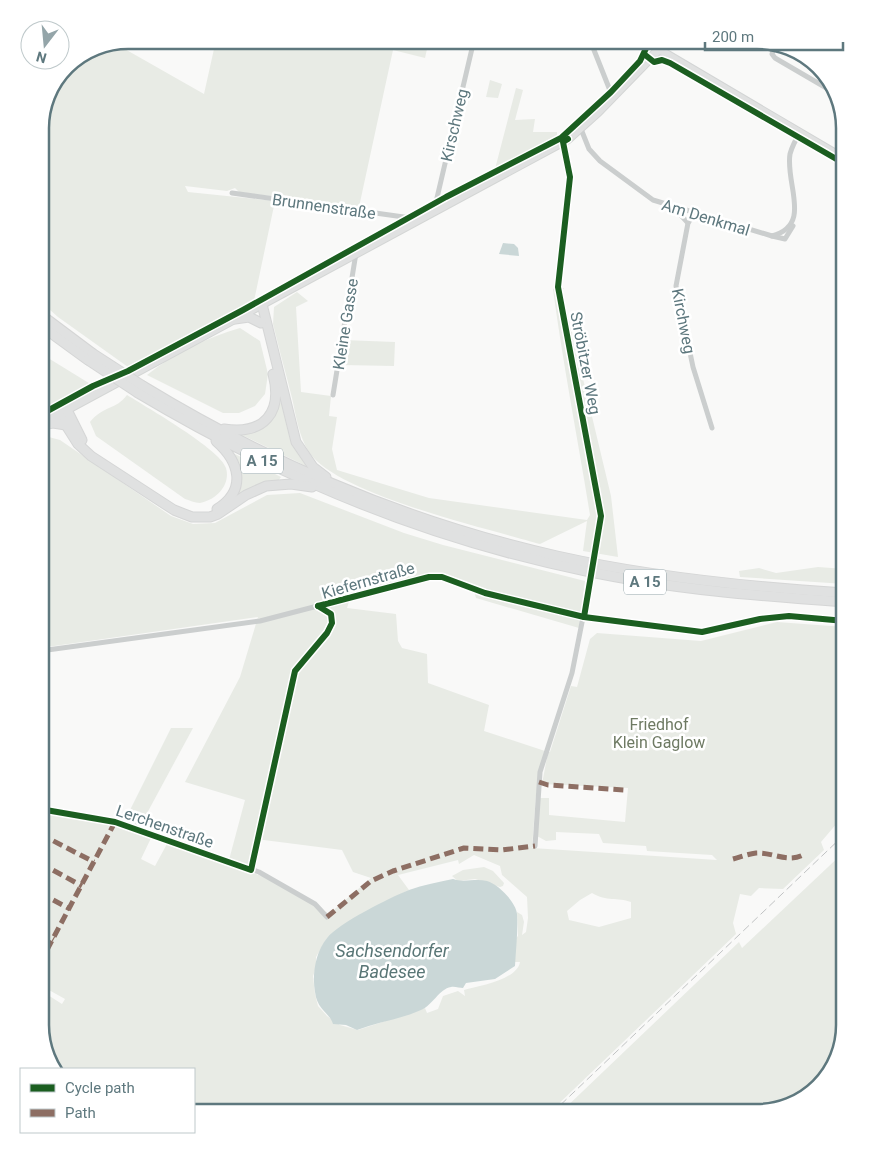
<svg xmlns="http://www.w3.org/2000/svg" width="885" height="1153" font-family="Roboto,sans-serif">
<rect width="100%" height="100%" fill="#f9f9f8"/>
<g fill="#e8ebe5" fill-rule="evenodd">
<path d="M216,40H429L425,58L393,50L359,207L239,192L235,188L227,191L185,186L188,192L275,201L254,301L128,367L58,317L40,301V121L49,89L70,62L116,44L204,94Z"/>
<path d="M490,80L502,84L498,98L486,97Z"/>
<path d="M516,88L523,90L515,120L535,119L533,132H557V135L495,169Z"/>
<path d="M555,288H564L562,291L611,496L618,557L583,551L587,521L540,544C489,529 336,494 309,452C299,437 296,416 292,398C286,374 279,349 273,324L274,307L297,292L308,301L296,307L301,392L331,396L329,416L337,417L332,449L337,470L429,498L587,520L590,515C578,440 563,365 553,289Z"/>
<path d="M240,328L260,341L268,374L265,394L255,406L239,413H223L147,375C173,354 208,337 240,328Z"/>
<path d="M343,340L395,342L394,366L342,365Z"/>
<path d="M40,353L92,385L40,414Z"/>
<path d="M127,395C146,407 220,449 226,468C231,485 216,500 200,503C195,503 189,500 185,499L96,436L90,422C104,405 116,410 127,395Z"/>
<path d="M281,402L294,448L306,466L242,435C262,432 273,419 281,402Z"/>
<path d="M45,436L60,440L171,516L193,524L215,523L267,495L300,493L404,533L443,545L585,581L581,615L485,592L443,575L351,595L347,608L396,614L398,641L402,648L427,654L428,683L489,705L484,731L545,751L536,795L532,848L717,860L712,855L647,851L646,846L603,843L599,834L556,832V840L546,841L537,836L540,798H549V815L625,822L628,788L542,784L548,752H550L571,686L577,687L590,639L597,633L701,641L777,622L845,627V819L838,822L821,842L824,850L783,889L759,888L751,896L740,894L733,923L736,934L549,1113H194V1069H53L40,1026V990L62,1004L65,999L40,985V811L116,823L152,836L141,859L155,866L168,842L275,881L329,914L371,878L353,872L342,850L256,839L250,868L229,860L245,800L185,782L240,677L258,617L40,648V438ZM474,855L500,866L502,875L527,897L528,918L526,932L522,935L524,922L522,915L517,912L518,936L515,939C516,948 513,954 515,962H520C517,980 479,986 464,990L465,996L458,991L443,996L438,1009L427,1013L425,1008L358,1030L340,1025L327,1016L318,1006L315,994L313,976L316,968V957L327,938L341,927L409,890L398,875L458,860L459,864ZM592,893C607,902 617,897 631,902V918L599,927L569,920L567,911L580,900Z"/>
<path d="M235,454L281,477L278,481L236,497L240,472Z"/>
<path d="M818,567L845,569V584L740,577L739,571L759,568L776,573Z"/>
<path d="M474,591L581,617L579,628L476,598Z"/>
<path d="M171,728H193L139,828L124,822Z"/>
<path d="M845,851V1026L833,1069L806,1098L758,1113H560L739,942L742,948Z"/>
<path d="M484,867L493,871L504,883L503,886L500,887L475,879L458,881L452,876L463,870Z"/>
</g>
<g fill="#cad7d7">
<path d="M503,243L514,244L518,248L519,256L499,254Z"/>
<path d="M453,879C464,883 475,878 487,881C498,884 516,902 517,914C518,932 516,948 515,966L495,979L466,983L463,988C460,988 454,986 451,987C439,989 433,1005 421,1010C401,1019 378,1022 357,1030L346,1025L333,1024C330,1013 317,1010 315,992C312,975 315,953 327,938C339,923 389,898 409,890C423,885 439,882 453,879Z"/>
</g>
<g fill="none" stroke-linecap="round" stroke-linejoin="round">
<defs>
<path id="secondary" d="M643,40L845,159"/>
<path id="primary" d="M40,424L568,139L598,112L668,40"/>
<g id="motorway">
<path d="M262,304L296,442L313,467L326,477"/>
<path d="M40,314L92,353"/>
<path d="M235,319L249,317L261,323"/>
<path d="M40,325L88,360"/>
<path d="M143,386C271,464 410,523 557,556C651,577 749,587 845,593"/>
<path d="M138,393C277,476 427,539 586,571C671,589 758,596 845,602"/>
<path d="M67,410L82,440"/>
<path d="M59,414L78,444L91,456L174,510L192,517H210L218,514L246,495L266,486L291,484L312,487"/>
<path d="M40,426L53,423L66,425"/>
<path d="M224,429C264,435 283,413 273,374"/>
<path d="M216,441C240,462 247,490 217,509"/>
</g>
</defs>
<use href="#secondary" stroke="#d3d5d5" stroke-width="9"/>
<use href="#primary" stroke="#d4d6d5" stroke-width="10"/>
<use href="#motorway" stroke="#d5d6d6" stroke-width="11"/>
<g stroke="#cbcece" stroke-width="5">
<path d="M590,40L613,98"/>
<path d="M775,44L772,54L775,58L835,93"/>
<path d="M581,129L589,149L600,161L653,200L772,236C813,225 785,184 790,154C792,147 796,139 800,133"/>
<path d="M563,142L570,177L558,287L567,341L599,498L601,516L596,553"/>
<path d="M232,193L411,218L414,223"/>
<path d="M440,209L436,202L474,40"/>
<path d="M677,211L688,223"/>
<path d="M694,214L688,223L676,286L693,367L712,428"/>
<path d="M772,236L785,239L793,226"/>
<path d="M333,395L356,253"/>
<path d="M40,651L260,621L429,577H442L485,593L584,617L702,632L760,619L789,616L845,621"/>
<path d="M40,809L115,822L259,872L315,904L327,917"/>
<path d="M535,846L540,772L572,673L589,587"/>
<path d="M251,870L295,671L327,633L332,623L331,614L319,607"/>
</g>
<use href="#secondary" stroke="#e0e1e1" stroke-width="7"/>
<use href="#primary" stroke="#e0e1e1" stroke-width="8"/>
<use href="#motorway" stroke="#e0e1e1" stroke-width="9"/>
<path stroke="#c1c3c4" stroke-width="1" stroke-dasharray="8 4" stroke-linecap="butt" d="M552,1113L845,834"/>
<defs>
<g id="motorway-bridge">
<path d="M92,353L143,386"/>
<path d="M88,360L138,393"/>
</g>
</defs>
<use href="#motorway-bridge" stroke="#d5d6d6" stroke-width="11" stroke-linecap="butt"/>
<path stroke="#cbcece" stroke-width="5" d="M589,587L596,553"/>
<use href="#motorway-bridge" stroke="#e0e1e1" stroke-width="9"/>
<g stroke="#8d6e63" stroke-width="5" stroke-dasharray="10 5" stroke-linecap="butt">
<path d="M630,40L644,49"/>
<path d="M539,782L548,785L625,790"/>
<path d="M40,834L94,862"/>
<path d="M733,859C740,857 748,854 756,853C772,852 787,863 803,855"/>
<path d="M40,863L82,886"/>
<path d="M40,893L70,909"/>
<path d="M327,917L371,881L393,871L464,848L502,850L535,846"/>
<path d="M40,931L54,939"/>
<path d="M40,963L115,822"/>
</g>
<defs>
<g id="cycleway">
<path d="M644,54L654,62L662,60L670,63L845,164"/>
<path d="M568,139L563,142L570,177L558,287L601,516L584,617"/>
<path d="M40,415L93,386L128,371L243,310L446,197L561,138L611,92L640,61L650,40"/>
<path d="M318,606L429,577H442L485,593L584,617L702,632L760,619L789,616L845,621"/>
<path d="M40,809L115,822L251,870L295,671L327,633L332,623L331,614L318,606"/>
</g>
</defs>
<use href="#cycleway" stroke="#fff" stroke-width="9"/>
<use href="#cycleway" stroke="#1b5e20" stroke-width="6"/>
</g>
<g text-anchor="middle" stroke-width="5" stroke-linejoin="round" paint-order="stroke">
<g fill="#fff" stroke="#8ea0a5" stroke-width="1">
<rect x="241" y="448.5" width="42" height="25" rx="4"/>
<rect x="624" y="569.5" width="42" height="25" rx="4"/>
</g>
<g font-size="15" font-weight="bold" fill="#5e787e">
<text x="262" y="466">A 15</text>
<text x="645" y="587">A 15</text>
</g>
<g font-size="16" fill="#5e787e" stroke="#fff">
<text transform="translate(454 125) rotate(-77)" y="6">Kirschweg</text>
<text transform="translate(324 206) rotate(8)" y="6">Brunnenstraße</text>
<text transform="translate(706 217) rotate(17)" y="6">Am Denkmal</text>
<text transform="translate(684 321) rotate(79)" y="6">Kirchweg</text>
<text transform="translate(345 324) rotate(-81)" y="6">Kleine Gasse</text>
<text transform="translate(586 363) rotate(79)" y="6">Ströbitzer Weg</text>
<text transform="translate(368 580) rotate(-16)" y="6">Kiefernstraße</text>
<text transform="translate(165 826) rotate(19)" y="6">Lerchenstraße</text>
</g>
<g font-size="16" fill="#6e7a63" stroke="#fff">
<text x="659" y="730">Friedhof<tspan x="659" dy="18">Klein Gaglow</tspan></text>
</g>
<g font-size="18" font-style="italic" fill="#597676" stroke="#fff">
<text x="392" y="957">Sachsendorfer<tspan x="392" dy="21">Badesee</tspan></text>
</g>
</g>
<path d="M0 0H885V1153H0ZM128 49H757A79 79 0 0 1 836 128V1025A79 79 0 0 1 757 1104H128A79 79 0 0 1 49 1025V128A79 79 0 0 1 128 49Z" fill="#fff" fill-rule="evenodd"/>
<path fill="none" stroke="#5e787e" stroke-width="2.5" d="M128 49H757A79 79 0 0 1 836 128V1025A79 79 0 0 1 757 1104H128A79 79 0 0 1 49 1025V128A79 79 0 0 1 128 49Z"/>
<rect x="20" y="1068" width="175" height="65" fill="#ffffff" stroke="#bfc9cb"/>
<rect x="30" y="1084" width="25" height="8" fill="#1b5e20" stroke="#bfc9cb"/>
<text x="65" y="1093" font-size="15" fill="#5e787e">Cycle path</text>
<rect x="30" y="1109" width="25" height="8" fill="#8d6e63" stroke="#bfc9cb"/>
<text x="65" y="1118" font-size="15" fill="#5e787e">Path</text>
<g transform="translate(45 45) rotate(196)"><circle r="24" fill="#ffffff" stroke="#bfc9cb"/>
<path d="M0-4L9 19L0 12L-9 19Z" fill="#94a5a9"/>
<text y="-8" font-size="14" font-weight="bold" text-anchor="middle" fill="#5e787e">N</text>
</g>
<path d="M705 42v8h138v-8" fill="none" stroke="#5e787e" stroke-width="2.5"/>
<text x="712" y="42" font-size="15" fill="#5e787e" stroke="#ffffff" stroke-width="4" paint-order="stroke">200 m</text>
</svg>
